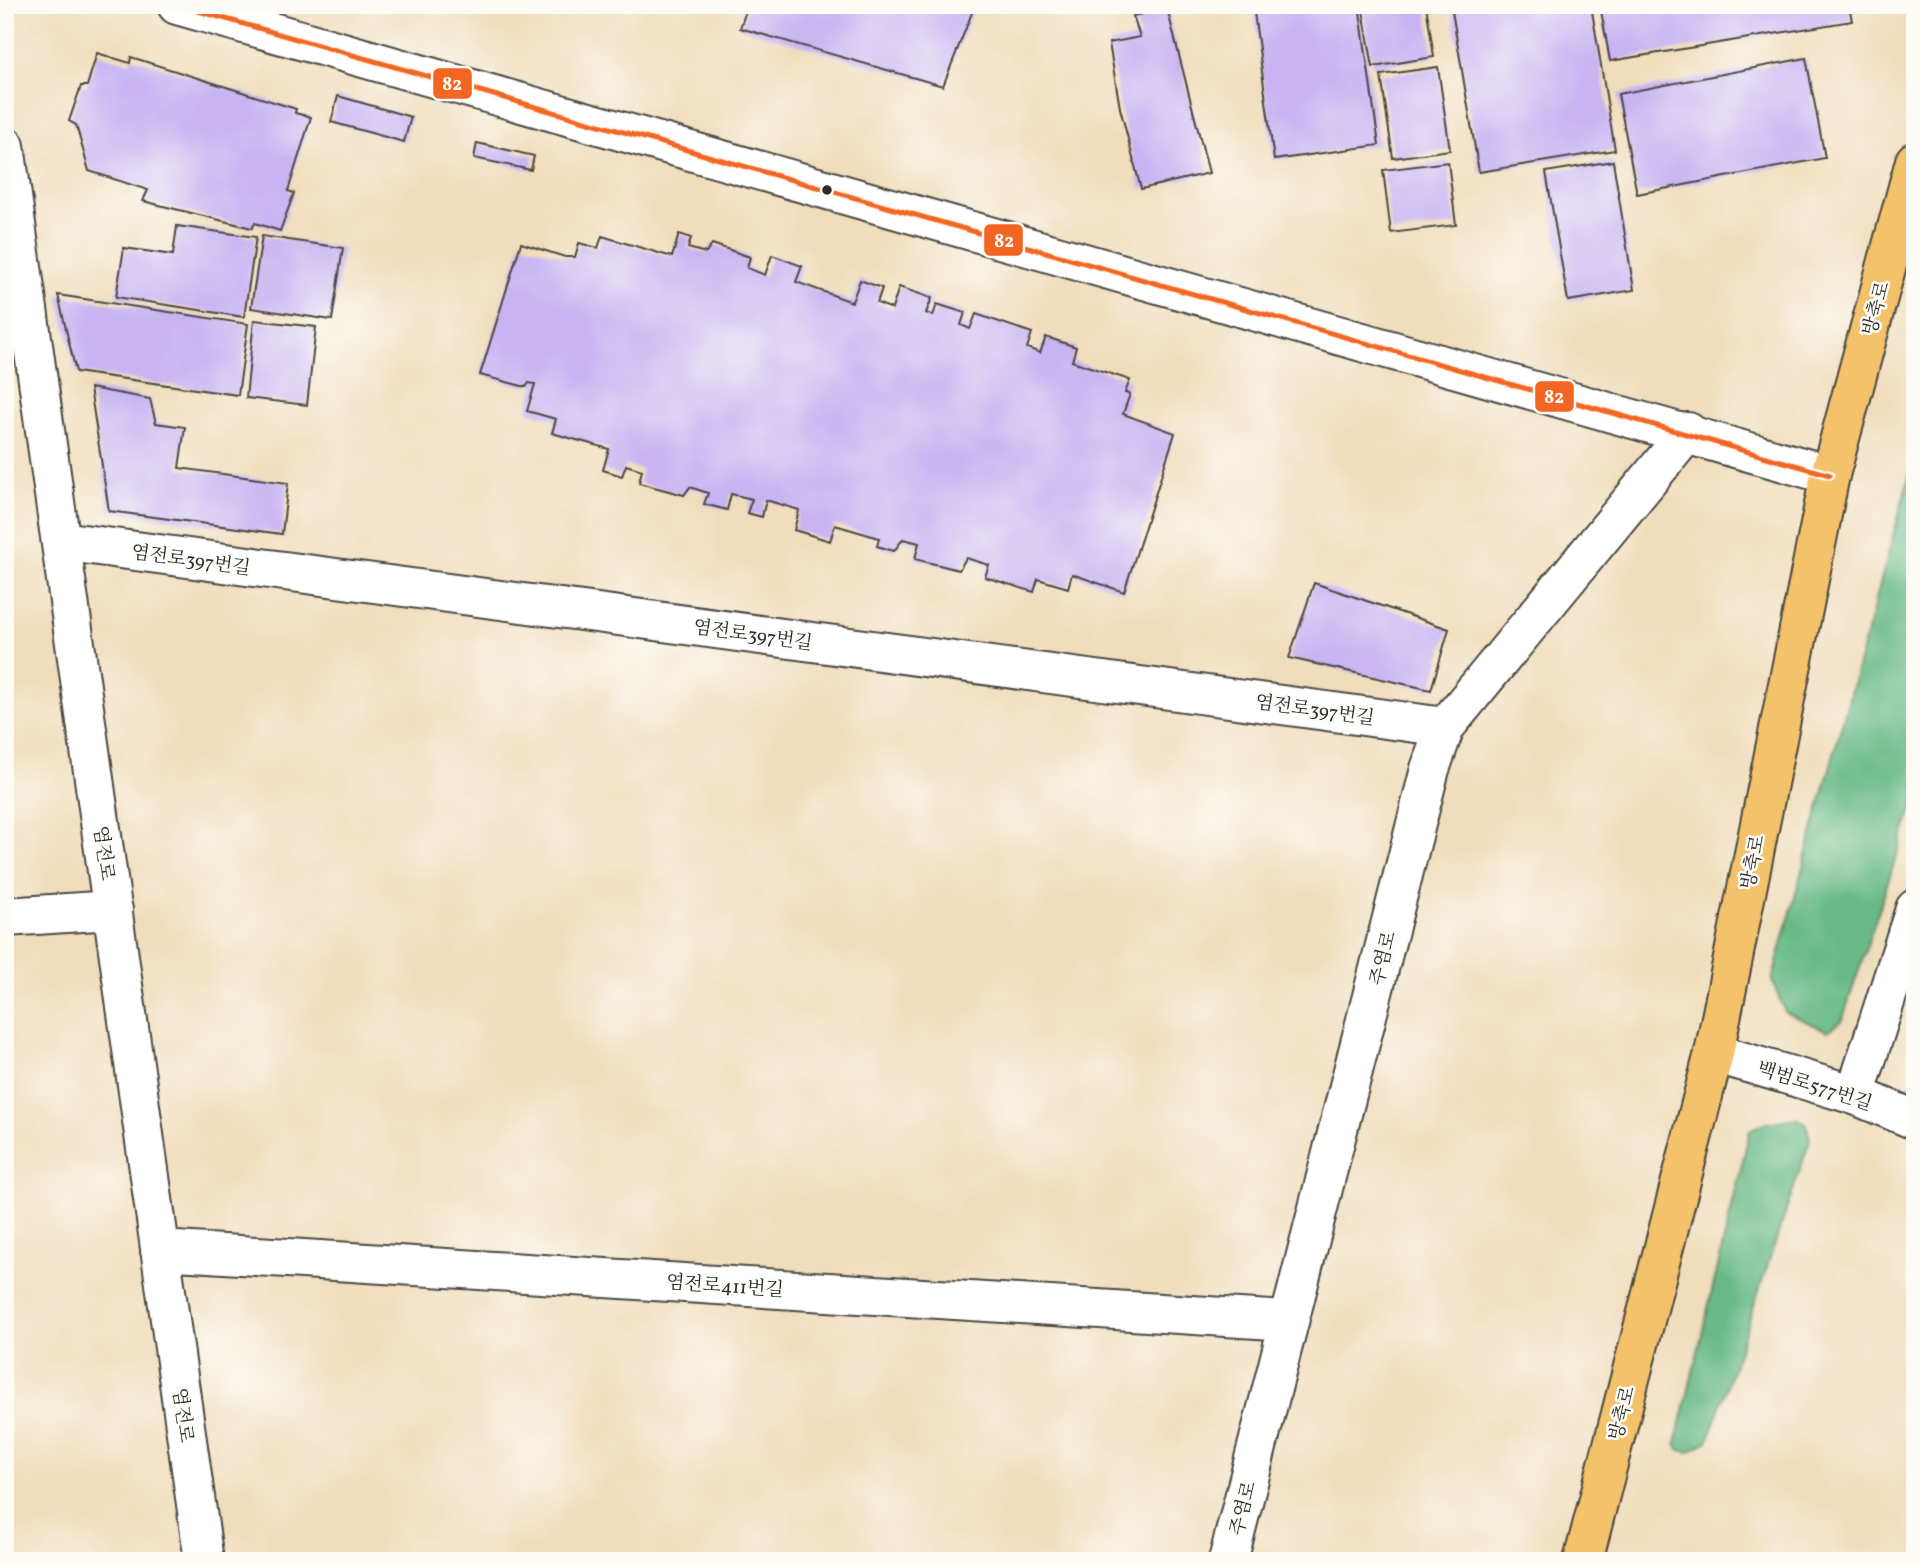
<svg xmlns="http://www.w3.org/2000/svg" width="1920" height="1566" font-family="Vollkorn,'Noto Serif KR',serif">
<rect width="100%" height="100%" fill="#fdfcf7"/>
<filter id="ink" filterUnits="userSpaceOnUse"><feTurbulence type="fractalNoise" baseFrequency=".0143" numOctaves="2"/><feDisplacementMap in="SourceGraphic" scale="14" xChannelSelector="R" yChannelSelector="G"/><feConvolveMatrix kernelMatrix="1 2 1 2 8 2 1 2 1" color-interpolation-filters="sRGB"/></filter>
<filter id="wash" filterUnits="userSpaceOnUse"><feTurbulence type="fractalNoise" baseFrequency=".00686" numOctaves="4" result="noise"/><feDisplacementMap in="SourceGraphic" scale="28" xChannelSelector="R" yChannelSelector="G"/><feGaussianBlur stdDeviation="1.57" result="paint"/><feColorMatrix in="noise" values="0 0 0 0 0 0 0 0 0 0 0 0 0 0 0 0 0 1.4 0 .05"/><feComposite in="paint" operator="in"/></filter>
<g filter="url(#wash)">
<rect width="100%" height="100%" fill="#f0ddbb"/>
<g fill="#69ba86" stroke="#4a7258" stroke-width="2">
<path d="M1915,455V800L1842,1021L1828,1031L1785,1012L1772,981Z"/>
<path d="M1796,1118L1806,1123L1810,1140L1708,1441L1690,1452L1680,1450L1676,1444L1750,1130L1761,1124Z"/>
</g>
<g id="blocks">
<g fill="#c8b4f2">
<path d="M748,5H975L943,86L740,28Z"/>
<path d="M1253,5H1359L1379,145L1274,160Z"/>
<path d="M1362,5H1426L1434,57L1373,67Z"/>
<path d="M1451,5H1591L1615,150L1479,172Z"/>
<path d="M1600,5H1849L1852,21L1610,61Z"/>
<path d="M1167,8L1209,173L1141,189L1120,108L1109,43L1140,37L1133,16Z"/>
<path d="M97,53L130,63L131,57L296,109L295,113L311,117L288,191L294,193L280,231L255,223L252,228L143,201L148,190L89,171L76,125L69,121L81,86H87Z"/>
<path d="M1806,58L1825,158L1637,194L1618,94Z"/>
<path d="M1438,67L1450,150L1393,158L1381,75Z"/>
<path d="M338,96L411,117L404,142L331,122Z"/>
<path d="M477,143L534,156L531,170L474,158Z"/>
<path d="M1613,161L1634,290L1568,301L1546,172Z"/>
<path d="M1448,162L1456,225L1391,233L1383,170Z"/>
<path d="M177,226L256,237L244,317L116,297L124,248L173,255Z"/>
<path d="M679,234L691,238L688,248L706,253L712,244L750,257L747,268L765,275L772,255L802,266L796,282L852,302L860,280L882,288L877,303L892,309L899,287L932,298L926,313L933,316L937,304L965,313L961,325L970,329L976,314L1032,333L1027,348L1040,353L1046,337L1076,347L1072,361L1130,380L1125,393L1130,394L1123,414L1175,433L1124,592L1072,574L1068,588L1038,579L1034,592L985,577L989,565L966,558L959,570L915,559L919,543L903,539L894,551L877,546L879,538L835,525L830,541L794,530L799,510L766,500L762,517L747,513L752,499L731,494L727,510L704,504L708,493L690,487L684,495L639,483L642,470L626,465L622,476L603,470L609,449L552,433L556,419L527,411L535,384L529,383L526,387L480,375L521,243L565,257H575L579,243L598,248L602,236L672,257Z"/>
<path d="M262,236L343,248L332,320L251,308Z"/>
<path d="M58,295L248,324L238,395L76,372Z"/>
<path d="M254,320L316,327L307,405L246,398Z"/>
<path d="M90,388L150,399L156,423L185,427L179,468L288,483L282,534L109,511Z"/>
<path d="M1314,583L1449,629L1431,690L1289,658Z"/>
</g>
</g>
</g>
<g filter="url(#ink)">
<use href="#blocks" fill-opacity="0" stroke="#494641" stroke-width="2"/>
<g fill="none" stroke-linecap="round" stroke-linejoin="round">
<defs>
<g id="minor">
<path d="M177,5L1830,475"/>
<path d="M5,146L204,1561"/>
<path d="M61,541L1445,727"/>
<path d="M5,917L113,910"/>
<path d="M1714,1053L1855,1095L1915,1120"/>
<path d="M1855,1095L1915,909"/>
<path d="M160,1250L1289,1321"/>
<path d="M1228,1561L1430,769L1445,727L1688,432"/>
</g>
<path id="major" d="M1583,1561L1714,1053L1830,475L1915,161"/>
</defs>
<use href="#minor" stroke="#494641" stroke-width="42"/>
<use href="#major" stroke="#494641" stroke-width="42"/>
<use href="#minor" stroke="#fff" stroke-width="38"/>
<use href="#major" stroke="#f3c26a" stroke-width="38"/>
<defs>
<path id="bus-1" d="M177,5L1830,475"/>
</defs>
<use href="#bus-1" stroke="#fdfcf7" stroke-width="10"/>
<use href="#bus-1" stroke="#f26522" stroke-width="5"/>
</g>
</g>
<circle fill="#2b2b2b" stroke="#fdfcf7" stroke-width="2.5" cx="827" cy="190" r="6"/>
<g text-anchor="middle" stroke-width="5" stroke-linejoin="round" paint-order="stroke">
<g font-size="19" fill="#2b2b2b" stroke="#fdfcf7">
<text transform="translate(1875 308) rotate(-75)" y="7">방축로</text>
<text transform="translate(191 559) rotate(8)" y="7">염전로397번길</text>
<text transform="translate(753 634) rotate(8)" y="7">염전로397번길</text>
<text transform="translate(1315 709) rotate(8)" y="7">염전로397번길</text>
<text transform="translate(105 853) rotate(82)" y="7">염전로</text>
<text transform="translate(1752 862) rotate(-79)" y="7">방축로</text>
<text transform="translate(1382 958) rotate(-76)" y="7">주염로</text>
<text transform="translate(1815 1085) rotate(18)" y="7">백범로577번길</text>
<text transform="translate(725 1285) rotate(4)" y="7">염전로411번길</text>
<text transform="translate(1621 1413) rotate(-76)" y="7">방축로</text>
<text transform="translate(184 1415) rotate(82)" y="7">염전로</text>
<text transform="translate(1242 1508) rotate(-76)" y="7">주염로</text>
</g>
</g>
<g stroke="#fdfcf7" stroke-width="2.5">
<rect x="432" y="67" width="41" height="33" rx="7" fill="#f26522"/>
<rect x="983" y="223" width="41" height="34" rx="7" fill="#f26522"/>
<rect x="1534" y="380" width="41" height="33" rx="7" fill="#f26522"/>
</g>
<g font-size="19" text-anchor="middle" font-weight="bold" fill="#fff">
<text x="452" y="90">82</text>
<text x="1004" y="247">82</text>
<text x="1554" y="403">82</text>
</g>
<rect width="1920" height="1566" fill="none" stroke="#fdfcf7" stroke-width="28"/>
</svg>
